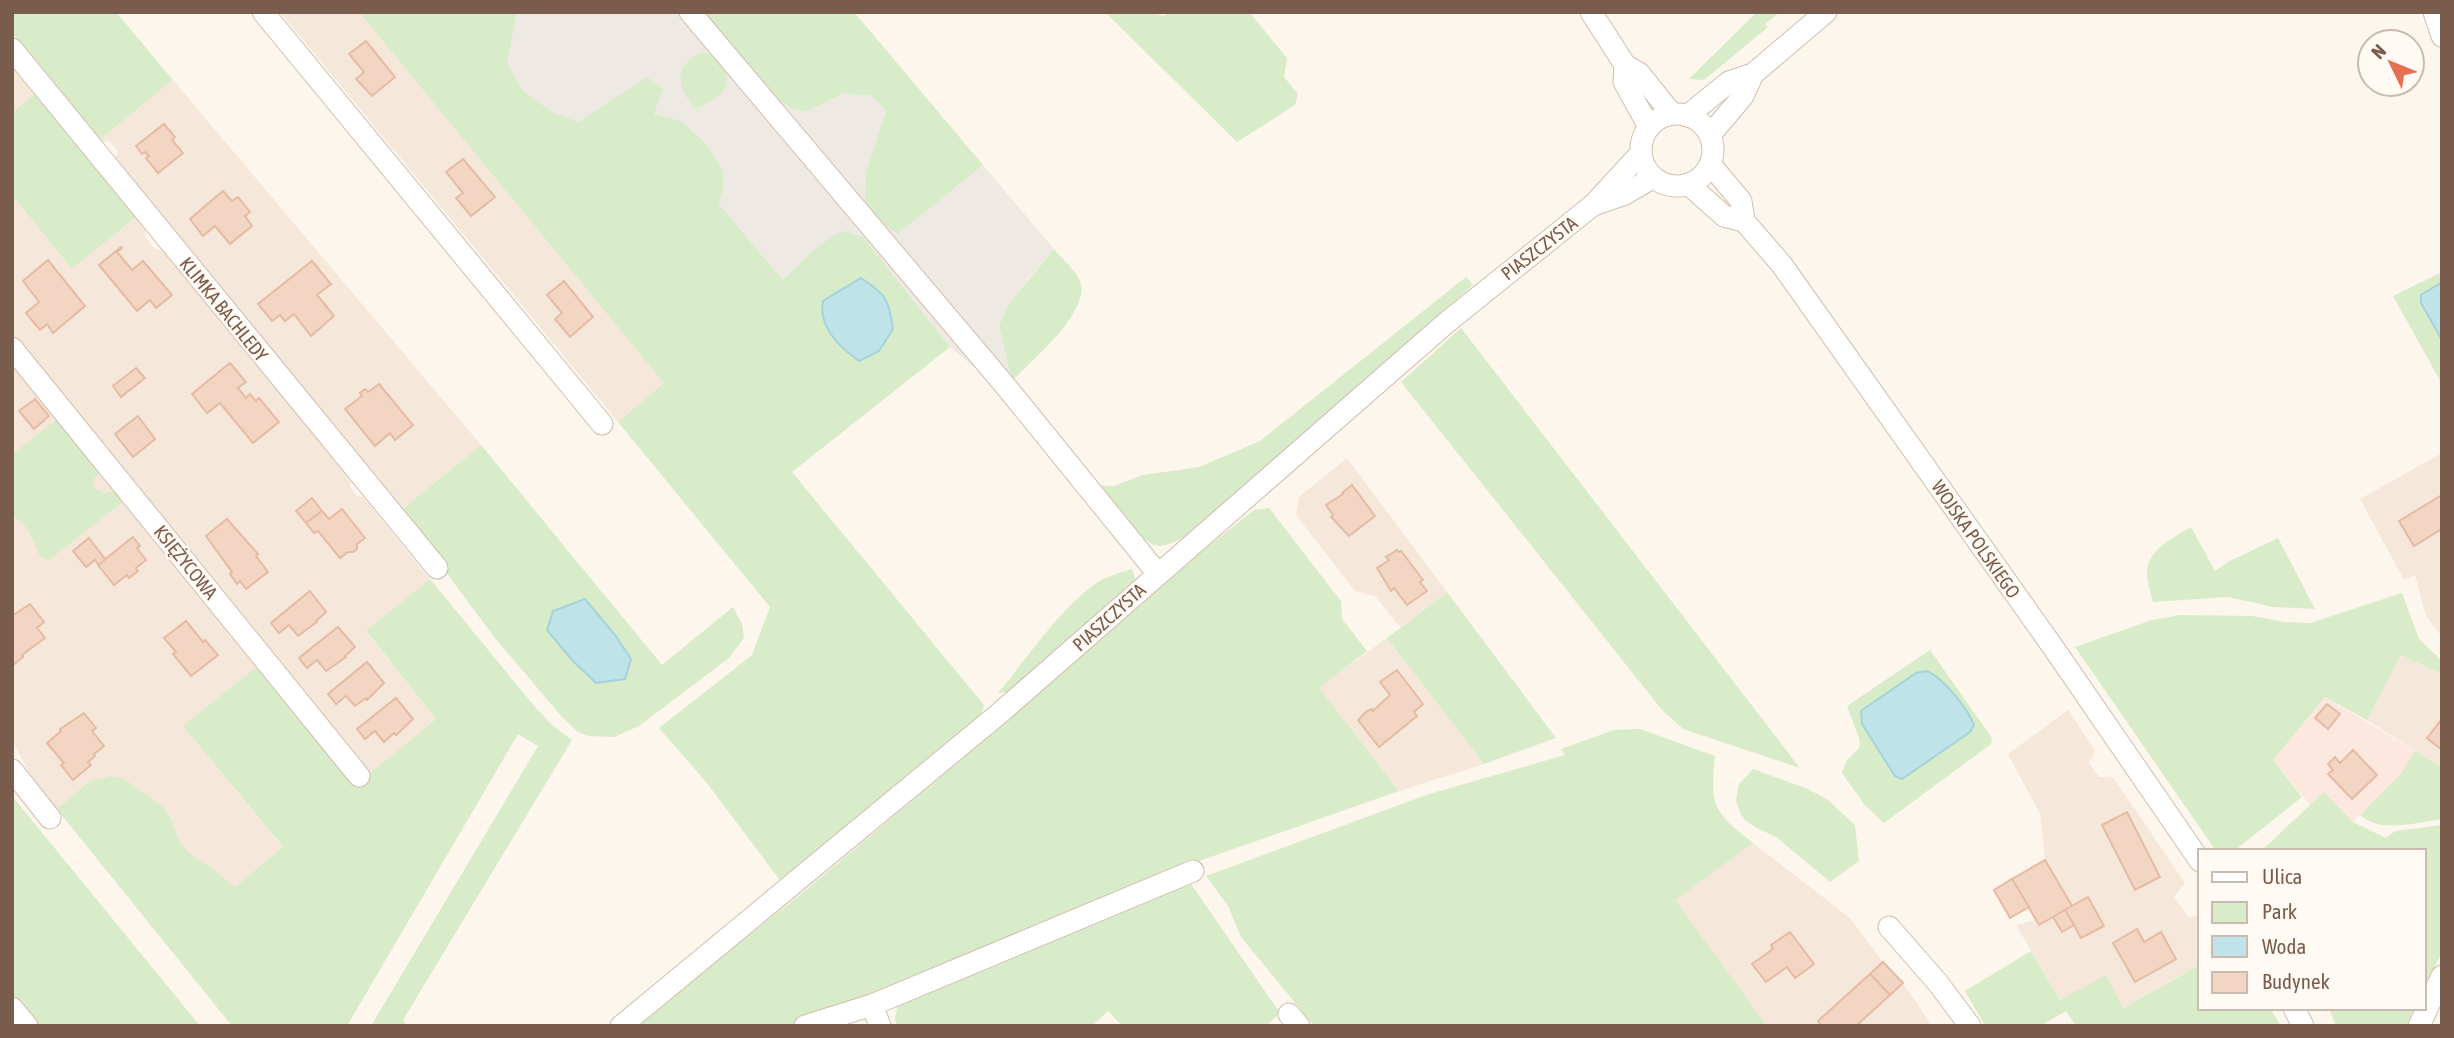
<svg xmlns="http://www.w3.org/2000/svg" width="2454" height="1038" font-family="'Asap Condensed',sans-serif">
<rect width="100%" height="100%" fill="#fdf6ec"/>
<g fill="#f5e8da">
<path d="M280,12H359L665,383L618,422Z"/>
<path d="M12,64L36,93L12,113Z"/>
<path d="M173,80L481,445L400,511L115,160L118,151L109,141L101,142L99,140Z"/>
<path d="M12,195L72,269L136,217L146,228L145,236L155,249L162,250L338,465L351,482L350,487L357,496L363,497L430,579L366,632L436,719L370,773L12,332Z"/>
<path d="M12,362L259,665L184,727L283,848L166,944L33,780L12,740Z"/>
<path d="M2442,453V637L2426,616L2415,575L2404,580L2360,499Z"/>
<path d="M1347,458L1447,592L1400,627L1375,596L1355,591L1296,515L1299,497Z"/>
<path d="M1387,638L1484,764L1399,791L1318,688Z"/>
<path d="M2401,655L2442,674V768L2367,720Z"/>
<path d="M2068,710L2095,751L2089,763L2099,777H2113L2185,883L2174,897L2189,918L2200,914V965L2122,1008L2060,1000L2016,925L2035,920L2029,908L2010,918L1994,890L2045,860L2040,814L2008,754Z"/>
<path d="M1753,843L1850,918L1883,962L1903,983L1932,1026H1767L1674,900Z"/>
</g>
<path fill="#fde8e0" d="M2325,697L2415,751L2401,775L2353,822L2324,793L2311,806L2273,760Z"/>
<path fill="#efe9e4" d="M517,12H700L806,112L844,93L872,96L886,111L866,172L898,234L983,165L1054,249L1027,281L999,326L1012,381L985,376L950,347L864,238L831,237L784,281L719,204L723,189L681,121L654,114L579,123L554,113L524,92L506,62Z"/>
<g fill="#d8ecc9">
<path d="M12,12H116L173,80L99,140L12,33Z"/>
<path d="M359,12H517L507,63L524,92L554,113L579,122L647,77L663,89L654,114L681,121L707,145L723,171V189L719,204L783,280L814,250L831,237L844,231L864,238L950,347L792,472L984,705L982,714L780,880L706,782L659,728L752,655L770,607L618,422L664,383Z"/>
<path d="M700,12H854L983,165L898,234L882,223L865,202L866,172L886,111L872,96L844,93L806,112L790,108L763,86Z"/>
<path d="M1105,12H1151L1163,16L1169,12H1249L1287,58L1284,77L1298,94L1295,105L1237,142Z"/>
<path d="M1757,12H1780L1765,24L1768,27L1704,80L1689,79Z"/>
<path d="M701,52L714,55C717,61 723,68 726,74C732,93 709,103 695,109C677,86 672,68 701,52Z"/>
<path d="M36,93L136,217L72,269L12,195V113Z"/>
<path d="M1054,249C1062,259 1078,272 1081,284C1088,314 1031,361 1012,381L999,326L1009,304Z"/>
<path d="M2442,272V384L2393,296Z"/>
<path d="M1466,277L1473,285L1192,533C1182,538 1171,545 1160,546C1141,546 1108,499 1095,485L1114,486L1143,475L1199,467L1260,441Z"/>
<path d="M1461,328L1800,768L1683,729L1662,710L1401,382Z"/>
<path d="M58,418L102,471L94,479L93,485L97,490L105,493L117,490L125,500L49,560L40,556L27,528L12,514V455Z"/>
<path d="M481,445L662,665L733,607L742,624L744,638L729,658L639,726L614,737L589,736L578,732L562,717L495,638L400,511Z"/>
<path d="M1269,508L1341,601L1342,619L1367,651L1319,688L1399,791L1136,883L884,993L791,1026H634L801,894L1024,707L1206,548L1254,510Z"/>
<path d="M2191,527L2215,571L2228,562L2278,538L2315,609L2273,607L2228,597L2153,602C2151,593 2146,579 2147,569C2151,548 2174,537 2191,527Z"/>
<path d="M1132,569L1136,582L1131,588L1007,692L998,693C1028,657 1055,615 1092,586C1104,577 1119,573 1132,569Z"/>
<path d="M430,579L535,707L552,725L572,740L403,1020L408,1026H371L538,746L518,734L347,1026H232L57,809L90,781L111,776L123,778L163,807L171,819L180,843L196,859L210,867L235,887L283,847L183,726L259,665L357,786L370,773L436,719L366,631Z"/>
<path d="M1447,592L1556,738L1484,764L1387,638Z"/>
<path d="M2402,593L2419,639L2442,661V674L2401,655L2367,720L2325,697L2273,760L2302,797L2234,851H2216L2075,647L2152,620L2180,615L2252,616L2285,622L2310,623Z"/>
<path d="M1930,650L1992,738L1991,744L1884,823L1864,804L1842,773L1847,760L1860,747L1859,738L1847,706Z"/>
<path d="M1640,729L1715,756C1710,806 1713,812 1753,843L1675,900L1767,1026H1314L1241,937L1228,906L1206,876L1429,794L1565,755L1561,749L1614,730Z"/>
<path d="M2415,751L2442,768V819C2417,822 2381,834 2360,815L2400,775Z"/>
<path d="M1753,769L1808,789L1828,800L1855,825L1859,861L1830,882L1776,837L1755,827L1745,820L1740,813L1736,800L1739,784Z"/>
<path d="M2324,792L2353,822L2386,838L2395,831L2442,825V952L2424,988V851H2261Z"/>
<path d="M12,796L200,1026H39L12,993Z"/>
<path d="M1191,884L1280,1013L1266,1026H1122L1108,1011L1092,1026H897L895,1018L899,998Z"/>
<path d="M2031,951L2060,1000L2106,975L2123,1008L2200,965V1008H2270L2281,1026H2076L2066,1011L2040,1026H1985L1965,991Z"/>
<path d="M2329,1008H2414L2406,1026H2336Z"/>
</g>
<g fill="#bfe3e8" stroke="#a5d3da" stroke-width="2">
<path d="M861,278C886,294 889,300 893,329L879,351L859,361C839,347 818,327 823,301Z"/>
<path d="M2442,282V340L2421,303V295Z"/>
<path d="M585,599L615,635L631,659L625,679L596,683L572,660L547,630L553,611Z"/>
<path d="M1926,671C1942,676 1968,709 1974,725L1970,732L1902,779L1895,776L1862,724L1861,711L1916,673Z"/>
</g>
<g fill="#f3d5c3" stroke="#e6bba3" stroke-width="2">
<path d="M366,41L395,77L372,96L356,79L364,72L349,54Z"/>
<path d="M164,124L175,137L172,140L183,153L158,173L146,158L149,156L145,152L142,154L136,146Z"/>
<path d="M463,159L495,197L471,216L456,198L463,193L446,172Z"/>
<path d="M223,191L232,201L238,197L250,212L245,216L252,226L230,244L215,226L203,236L190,219Z"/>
<path d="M121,247L122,248L117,252L132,270L143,261L172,295L156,308L150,300L137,311L99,265Z"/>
<path d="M48,260L85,306L53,333L47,324L40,330L26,313L39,302L23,281Z"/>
<path d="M312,261L331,284L317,295L334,316L311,336L294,314L285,321L280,315L272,321L258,304Z"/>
<path d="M564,281L593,317L570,337L555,319L562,313L547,295Z"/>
<path d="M230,363L246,382L238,388L246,398L250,394L256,401L259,398L279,422L253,443L220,403L207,413L192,394Z"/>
<path d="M136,368L145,378L121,397L113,386Z"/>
<path d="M379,384L413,425L395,440L390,433L375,446L345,409L362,396L360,393L365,389L368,392Z"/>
<path d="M35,399L49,416L34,429L19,411Z"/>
<path d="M138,416L155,439L133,457L115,434Z"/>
<path d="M1352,485L1375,516L1349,536L1331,517L1333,515L1326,505L1343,494L1342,493Z"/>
<path d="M2442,495V533L2440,530L2414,546L2399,521Z"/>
<path d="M312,498L322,511L306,523L296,511Z"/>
<path d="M342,509L365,538L357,544V549L353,552H348L340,558L318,531L314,533L306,523L322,511L329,519Z"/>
<path d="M227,519L258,554L256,556L268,572L246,589L240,581L237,584L230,574L232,572L206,536Z"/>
<path d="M133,537L140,546L137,548L146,560L136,568L138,571L129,578L127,575L114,585L98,565Z"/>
<path d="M89,538L105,559L99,565L95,560L86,567L73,551Z"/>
<path d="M1397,550L1398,552L1401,551L1423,580L1420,582L1427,591L1407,605L1394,588L1391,591L1377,568L1389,560L1386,557Z"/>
<path d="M310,591L326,612L316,621L317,622L298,636L289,625L279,633L271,623Z"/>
<path d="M30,604L44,622L37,628L45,638L22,655L23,657L13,665L12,616Z"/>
<path d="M186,621L203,642L205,640L218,655L191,676L173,654L176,652L164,638Z"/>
<path d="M338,627L355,647L345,656L346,657L326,671L317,660L307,668L299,658Z"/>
<path d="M367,662L384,683L367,700L366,698L355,706L346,696L336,704L328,694Z"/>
<path d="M1397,670L1423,704L1414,712L1417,716L1379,747L1358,720L1367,711L1372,709L1373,711L1390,695L1380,682Z"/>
<path d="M396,698L413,719L396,735L394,733L384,742L375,731L365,739L357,729Z"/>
<path d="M2327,704L2340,714L2328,729L2315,718Z"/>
<path d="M84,713L96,728L92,731L104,746L94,754L95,756L88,762L91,765L73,780L61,765L64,763L47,743L61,731L60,729Z"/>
<path d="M2442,719V750L2427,738Z"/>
<path d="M2353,750L2377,775L2352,799L2328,774L2333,770L2328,764L2335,757L2340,763Z"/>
<path d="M2127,812L2160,877L2135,890L2102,825Z"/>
<path d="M2045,860L2072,906L2039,925L2012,879Z"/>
<path d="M2012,879L2029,907L2010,918L1994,890Z"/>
<path d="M2088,897L2104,926L2081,938L2065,910Z"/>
<path d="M2065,910L2074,925L2062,932L2053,917Z"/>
<path d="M2137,929L2144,942L2161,932L2176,959L2135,982L2113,943Z"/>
<path d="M1790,932L1814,964L1795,978L1787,967L1766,982L1752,964L1773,949L1771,945Z"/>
<path d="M1883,962L1903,983L1890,995L1870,974Z"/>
<path d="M1870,974L1890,995L1856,1026H1822L1818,1021Z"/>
</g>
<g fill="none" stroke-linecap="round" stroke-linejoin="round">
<defs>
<g id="minor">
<path d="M263,12L602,424"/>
<path d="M690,12L1008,389L1158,574"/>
<path d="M1591,12L1625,65L1639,73L1672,114"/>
<path d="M2434,12L2442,36"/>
<path d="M12,49L437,568"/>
<path d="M1625,65L1624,82L1649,127"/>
<circle cx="1677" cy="150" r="36"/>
<path d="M1687,116L1729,82L1753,74L1826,12"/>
<path d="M1710,135L1743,96L1753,74"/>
<path d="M1710,164L1741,201L1744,221"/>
<path d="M1688,184L1724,216L1744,221L1782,265L2055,650L2200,861"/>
<path d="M1593,205L1625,194L1652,178"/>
<path d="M12,348L359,776"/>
<path d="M12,770L50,818"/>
<path d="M1889,927L1938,983L1970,1026"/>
<path d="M872,1005L880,1026"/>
<path d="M12,1008L27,1026"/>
<path d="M2294,1008L2303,1026"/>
<path d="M1289,1014L1299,1026"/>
<path d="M621,1026L1001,712L1446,323L1593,205L1641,153"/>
<path d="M805,1026L872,1005L1193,871"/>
<path d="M2419,1026L2442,976"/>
</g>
</defs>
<use href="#minor" stroke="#d1beb0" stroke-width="23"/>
<use href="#minor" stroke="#fff" stroke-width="21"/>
</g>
<g text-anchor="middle" stroke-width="5" stroke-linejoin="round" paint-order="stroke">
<g font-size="19" fill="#7a5c4d" stroke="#fffaf3">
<text transform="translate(1539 248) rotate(-38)" y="7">PIASZCZYSTA</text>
<text transform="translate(224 309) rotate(51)" y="7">KLIMKA BACHLEDY</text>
<text transform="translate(1976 539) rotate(55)" y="7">WOJSKA POLSKIEGO</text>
<text transform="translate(186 562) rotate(51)" y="7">KSIĘŻYCOWA</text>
<text transform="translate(1109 617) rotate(-42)" y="7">PIASZCZYSTA</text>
</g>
</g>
<rect width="2454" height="1038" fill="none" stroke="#7a5c4d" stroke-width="28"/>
<rect x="2198" y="849" width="228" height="161" fill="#fffaf3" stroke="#cabbb1" stroke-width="2"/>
<rect x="2212" y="872" width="35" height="10" fill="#ffffff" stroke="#cabbb1" stroke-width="2"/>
<text x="2262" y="884" font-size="21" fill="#7a5c4d">Ulica</text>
<rect x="2212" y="902" width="35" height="21" fill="#d8ecc9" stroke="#cabbb1" stroke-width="2"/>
<text x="2262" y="919" font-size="21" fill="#7a5c4d">Park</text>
<rect x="2212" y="936" width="35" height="21" fill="#bfe3e8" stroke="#cabbb1" stroke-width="2"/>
<text x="2262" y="954" font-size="21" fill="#7a5c4d">Woda</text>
<rect x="2212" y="972" width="35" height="21" fill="#f3d5c3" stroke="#cabbb1" stroke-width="2"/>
<text x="2262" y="989" font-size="21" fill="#7a5c4d">Budynek</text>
<g transform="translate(2391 63) rotate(313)"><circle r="33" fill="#fffaf3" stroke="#cabbb1" stroke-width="2"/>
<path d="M0-5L12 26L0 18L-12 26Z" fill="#e76f51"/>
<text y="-10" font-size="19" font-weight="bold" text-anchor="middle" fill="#7a5c4d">N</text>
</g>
</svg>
